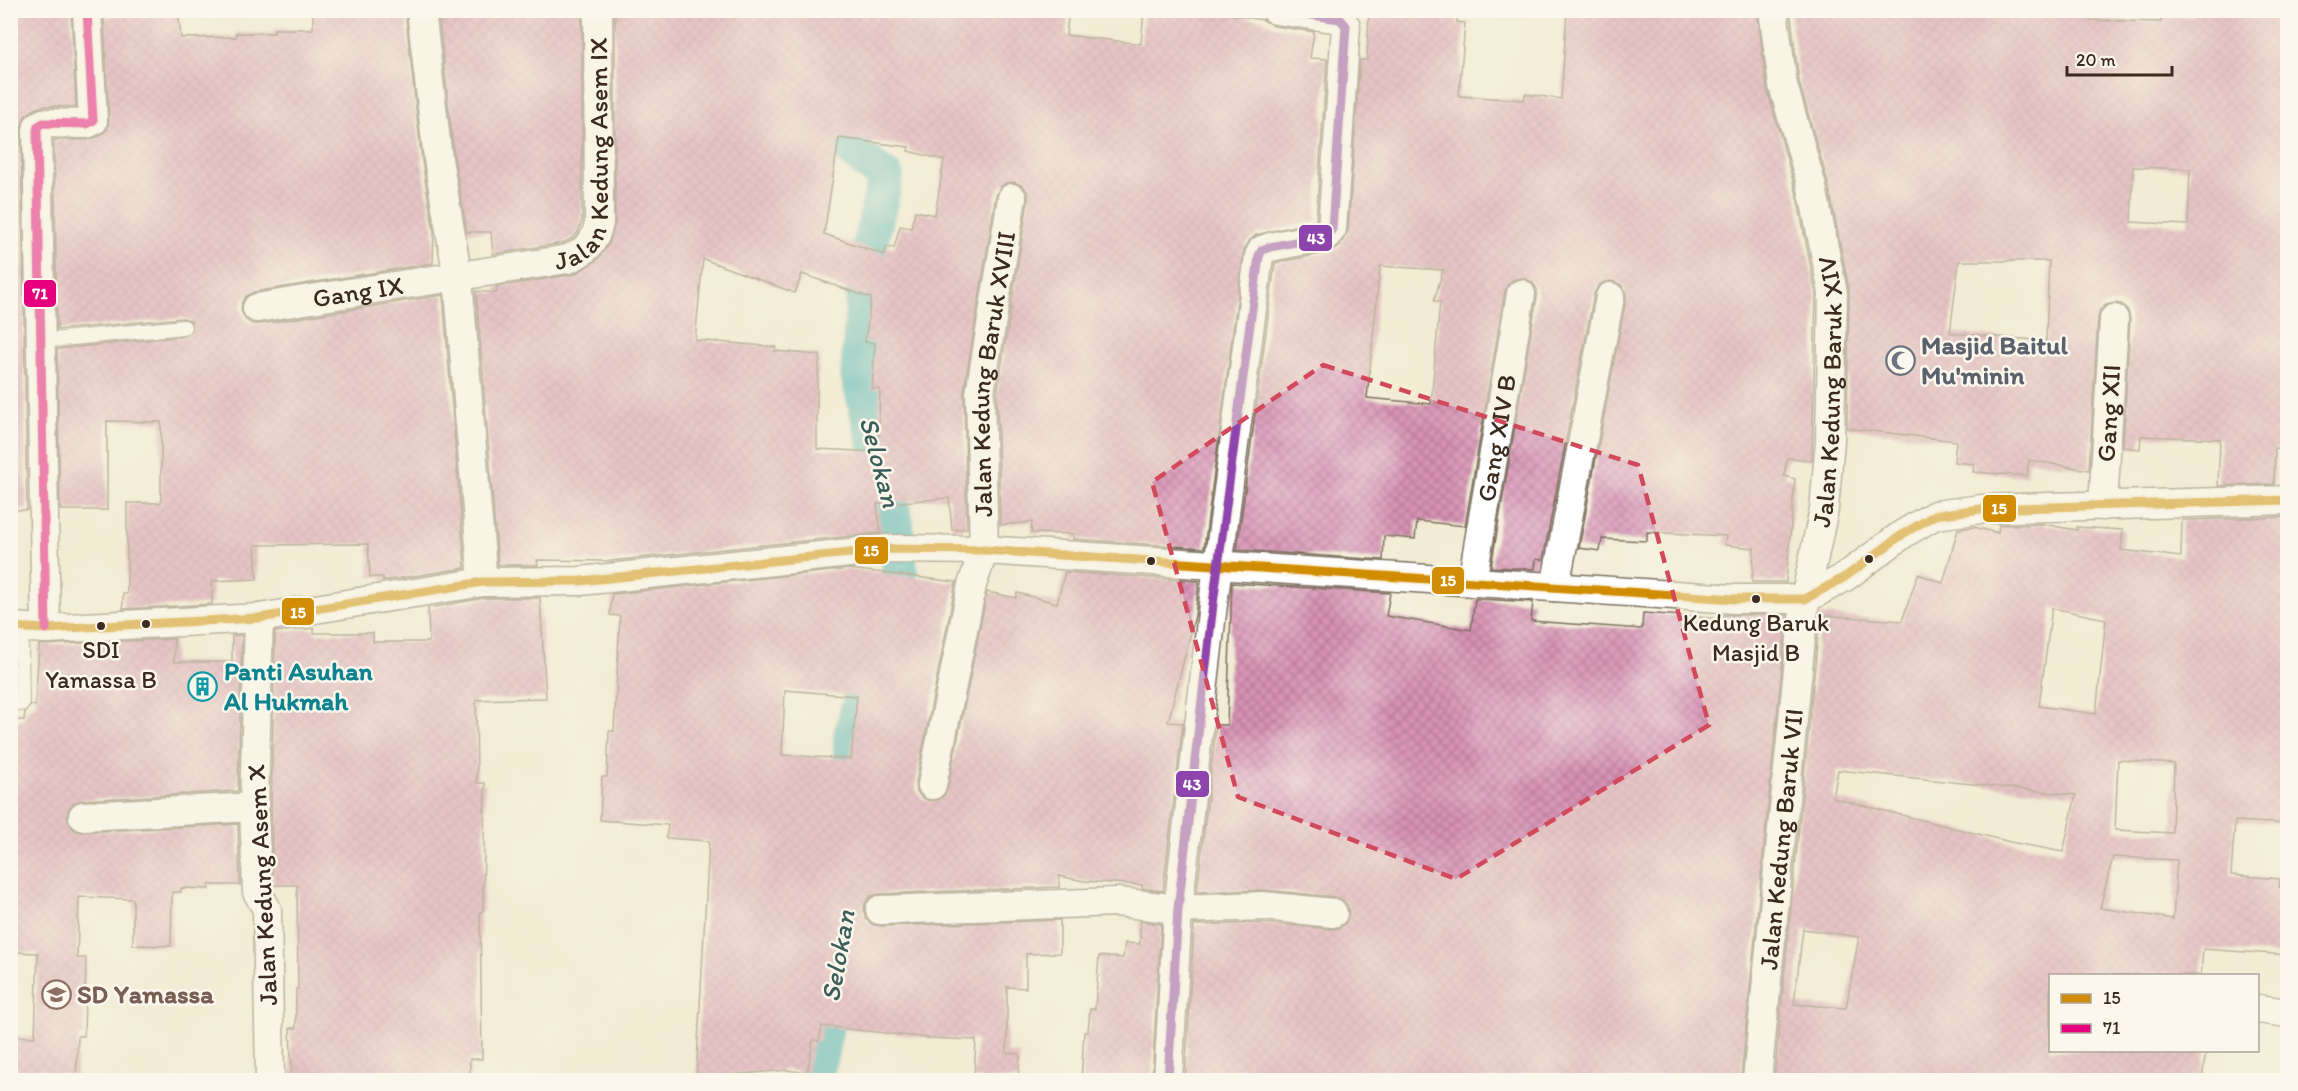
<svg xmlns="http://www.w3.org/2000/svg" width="2298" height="1091" font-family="Itim,sans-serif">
<defs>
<pattern id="building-cross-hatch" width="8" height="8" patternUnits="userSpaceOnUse" patternTransform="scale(1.5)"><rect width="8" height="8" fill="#d892b5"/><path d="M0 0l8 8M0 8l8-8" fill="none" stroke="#b07793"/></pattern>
</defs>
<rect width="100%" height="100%" fill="#fbf7ec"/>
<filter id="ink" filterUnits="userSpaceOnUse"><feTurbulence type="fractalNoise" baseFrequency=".0167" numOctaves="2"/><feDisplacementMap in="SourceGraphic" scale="12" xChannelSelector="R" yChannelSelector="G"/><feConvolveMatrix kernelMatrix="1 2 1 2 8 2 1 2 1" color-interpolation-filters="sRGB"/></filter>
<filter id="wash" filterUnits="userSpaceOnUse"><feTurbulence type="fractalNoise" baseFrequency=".008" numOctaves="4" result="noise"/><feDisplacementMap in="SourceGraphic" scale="24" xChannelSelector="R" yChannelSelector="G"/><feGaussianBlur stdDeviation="1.35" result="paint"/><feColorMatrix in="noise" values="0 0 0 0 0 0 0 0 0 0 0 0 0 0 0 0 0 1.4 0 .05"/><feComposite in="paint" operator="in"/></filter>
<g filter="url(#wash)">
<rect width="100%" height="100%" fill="#f2ecd4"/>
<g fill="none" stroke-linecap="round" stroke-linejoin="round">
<g stroke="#3cadb7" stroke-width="36">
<path d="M833,92C832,142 850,149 886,177L866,262L858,375L896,523L900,572L884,623"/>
<path d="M850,807L851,735L868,673"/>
<path d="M815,1080L836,978"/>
</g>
</g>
<g id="blocks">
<g fill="url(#building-cross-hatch)" fill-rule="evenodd">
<path d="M10,10H71L76,107L43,106L35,109L25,116L21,128L27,510H10Z"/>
<path d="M162,10H178L181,38L236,37V33H274V29H313V10H405L422,161L434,232L433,263L254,292L246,296L242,302L241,310L245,319L252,324H260L443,295L465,568L383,581V577H370L368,544L255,545L257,579L212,581V604L123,609V594H127V503H161V422L107,421V510H60L57,349L185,336L192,330L191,321L183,318L57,330L54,140H87L100,136L108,129L109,120L104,17Z"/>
<path d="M438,10H582V221L578,232L571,239L563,243L493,254L491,232H467L454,157Z"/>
<path d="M615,10H1069L1066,35L1141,44L1144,10H1227L1226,14L1263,20L1274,26L1314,32L1310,58L1327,59L1316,221L1256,235L1248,242L1244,249L1204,548L1073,539L1074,534L1031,533L1032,522L1000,525L997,394L1028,201V193L1023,186L1014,182L1006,183L1000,187L996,195L964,391L967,528L952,530L949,498L877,504L881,533L610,561L537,560L538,565H498L476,291L497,293L496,287L575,274L596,261L609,244L615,223ZM839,138L909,147L908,151L944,160L935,215L915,211L911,228L900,226L894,248L886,247L885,255L824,234ZM703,259L795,293L802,274L871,298L865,342L875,343L872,389H880L878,452L817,449V388L820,355L775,351L776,347L695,340Z"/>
<path d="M1369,10H1458L1457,22L1465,23L1459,96L1524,100L1525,94L1561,99L1567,10H1757L1767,89L1796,191L1816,294L1812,460L1787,458L1784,476L1795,479L1786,582H1752L1754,548L1725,545L1726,536L1647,532V541L1602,539L1600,551L1579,548L1626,300V292L1621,285L1612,281L1604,282L1598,286L1594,294L1543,560L1536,559L1535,569L1491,567L1537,297V289L1532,282L1523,278L1515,279L1509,283L1505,291L1465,526L1417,521L1415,539L1384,536L1383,560L1237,550L1275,263L1330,252L1339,247L1348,231L1360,60H1367ZM1380,266L1443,270L1434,301L1440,302L1431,404L1367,398Z"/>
<path d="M1790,10L2037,12V10H2091L2090,20L2161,22V16L2193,17V10H2288V449L2275,448L2274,484L2218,486L2220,439L2141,436L2140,449L2123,447L2130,319L2128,311L2123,305L2116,303L2106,305L2100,310L2098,318L2089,470L2029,460L2027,476L1973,472L1974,464L1954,462L1956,441L1847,428L1849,290L1828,183L1799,82ZM2133,167L2190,169L2188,225L2131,222ZM1959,261H2049L2046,341L1950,333Z"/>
<path d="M2288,517V824L2235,821L2231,875L2280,879L2279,887L2288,888V955L2203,949L2201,975H2050V1050H2206L2202,1080H1777L1774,1079L1820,615L1902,621L1918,574L1943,583L1958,529L1974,527L1998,533L1999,525L2042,524L2077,530V527L2123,530L2121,550L2181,557L2182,520ZM2052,608L2106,619L2096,714L2039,706ZM2118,760L2174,764L2172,833L2115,830ZM1838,770L2076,795L2063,852L2010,842L1833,798ZM2113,857L2177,860L2173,919L2100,908ZM1803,929L1859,937L1846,1008L1794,1004Z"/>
<path d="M850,569L956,582L916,782V790L921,797L929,801L938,800L944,796L948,788L987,592L1016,598L1017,593L1057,603L1065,572L1199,581L1195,616L1168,722L1183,723L1163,891L1142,888V885L1084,881L1059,876V887L879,894L871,896L865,903L864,911L866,919L873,925L881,926L1060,920V953L1026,954V988L1007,987V1053L1020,1054L1018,1080L974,1079L976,1040L929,1038L822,1026L819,1041L813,1040L807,1073L788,1070L730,1075L729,1080H696L709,841L666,838L668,825L600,820L602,777H607L609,731H614L620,616L610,615L612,594ZM785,690L857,696L851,759L782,755Z"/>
<path d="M1232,583L1390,593L1386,616L1471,630L1475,599H1479L1533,602L1531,621L1642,629L1643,613L1724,619V615H1787L1741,1078L1701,1076V1080H1351L1320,1078L1319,1080H1185L1194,925L1262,923L1332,929L1339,928L1346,923L1349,914L1348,906L1343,900L1335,897L1265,890L1197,892L1216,725H1227Z"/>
<path d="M484,598H540L546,698L476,700L477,783H485L483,911L480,912L482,1059H470V1080H292L290,1028H296V989H298L297,885H273L271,807L275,632L314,628V633H373V642H429L428,608Z"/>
<path d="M242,635L238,791L82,800L74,803L69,808L67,816L70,825L76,831L84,832L238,824L240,885H209V889L181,888V892H172L171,946L133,945V899L79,897L77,958H86L84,1036H78L76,1080H10V1036L35,1037L38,953L10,952V720H24L25,712L31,705L35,706L39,645L174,639V662H232V636Z"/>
<path d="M1140,921L1161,924L1152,1080H1081L1084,1032H1088L1090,1009H1095L1099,956L1123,958L1125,943L1140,944Z"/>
</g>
</g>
</g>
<g filter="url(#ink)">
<use href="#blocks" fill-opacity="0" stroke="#7b6e5e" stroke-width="1.5"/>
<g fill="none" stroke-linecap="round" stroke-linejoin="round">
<defs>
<g id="lane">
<path d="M42,341L184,327"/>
<path d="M22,704L21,649L23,627"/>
</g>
<g id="street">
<path d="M421,10L438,159L458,278L483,582"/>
<path id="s1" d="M257,308C361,290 464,276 568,259C586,251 595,243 599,223L598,10"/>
<path id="s2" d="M2103,506L2114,319"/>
<path id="s3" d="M1472,582L1521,294"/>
<path d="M1555,587L1610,297"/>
<path d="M259,618L254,807L257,892L267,909L270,1080"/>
<path d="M10,627L46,629L259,618L483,582L580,581L888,549L984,550L1735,599H1805L1845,577L1903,534L1935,515L1981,509L2288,500"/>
<path d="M46,629L37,131L38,126L43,123L87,124L93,121L87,10"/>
<path id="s4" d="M932,785L972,585L984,550L980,393L1012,198"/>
<path d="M83,816L254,807"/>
<path d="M880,910L1118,902L1178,909L1263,906L1333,913"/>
<path d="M2258,1009L2288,1013"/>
<path d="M1168,1080L1178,909L1213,604L1259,256L1262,250L1270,247L1326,236L1332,229L1346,26L1340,19L1276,10"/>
<path id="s5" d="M1757,1080L1805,599L1824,509L1830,440L1833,293L1812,187L1783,85L1773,10"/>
</g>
</defs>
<use href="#lane" stroke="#7b6e5e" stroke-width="16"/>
<use href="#street" stroke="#7b6e5e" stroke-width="31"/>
<use href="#lane" stroke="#fff" stroke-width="14"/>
<use href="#street" stroke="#fff" stroke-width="28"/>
<defs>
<path id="bus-1" d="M10,627L46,629L259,618L483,582L580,581L888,549L984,550L1735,599H1805L1845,577L1903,534L1935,515L1981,509L2288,500"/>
<path id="bus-2" d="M46,629L37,131L38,126L43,123L87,124L93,121L87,10"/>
<path id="bus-3" d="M1168,1080L1178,909L1213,604L1259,256L1262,250L1270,247L1326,236L1332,229L1346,26L1340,19L1276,10"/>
</defs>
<use href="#bus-1" stroke="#fbf7ec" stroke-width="14"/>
<use href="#bus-2" stroke="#fbf7ec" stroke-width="14"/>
<use href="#bus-3" stroke="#fbf7ec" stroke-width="14"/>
<use href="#bus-1" stroke="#d18d06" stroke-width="9"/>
<use href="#bus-2" stroke="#e5007d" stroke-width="9"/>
<use href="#bus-3" stroke="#8e44ad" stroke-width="9"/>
</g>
</g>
<path d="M0 0H2298V1091H0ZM1323,365L1638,465L1709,725L1456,879L1238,797L1152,482Z" fill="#f2ecd4" fill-opacity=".55" fill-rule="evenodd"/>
<path fill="none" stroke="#d1495b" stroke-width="4.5" stroke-dasharray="12 8" stroke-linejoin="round" d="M1323,365L1638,465L1709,725L1456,879L1238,797L1152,482Z"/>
<defs>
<symbol id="mosque-ring" viewBox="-11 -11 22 22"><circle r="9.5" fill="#fbf7ec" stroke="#6b7280" stroke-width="1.5"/><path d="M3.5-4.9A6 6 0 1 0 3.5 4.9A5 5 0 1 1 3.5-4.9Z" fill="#6b7280"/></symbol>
<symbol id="building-ring" viewBox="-11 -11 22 22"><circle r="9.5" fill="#fbf7ec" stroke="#0f9aa8" stroke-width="1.5"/><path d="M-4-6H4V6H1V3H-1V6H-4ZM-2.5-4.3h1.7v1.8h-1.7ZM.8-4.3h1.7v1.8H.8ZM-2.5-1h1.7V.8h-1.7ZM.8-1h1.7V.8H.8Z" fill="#0f9aa8"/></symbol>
<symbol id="school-ring" viewBox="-11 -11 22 22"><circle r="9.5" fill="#fbf7ec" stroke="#8d6e63" stroke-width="1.5"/><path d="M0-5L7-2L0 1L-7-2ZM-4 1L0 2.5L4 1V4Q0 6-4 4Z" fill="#8d6e63"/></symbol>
</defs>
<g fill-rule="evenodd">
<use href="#mosque-ring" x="1884" y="344" width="33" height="33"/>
<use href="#building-ring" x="186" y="670" width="33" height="33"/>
<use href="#school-ring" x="40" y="978" width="33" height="33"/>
</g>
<g fill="#3b2a1e" stroke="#fbf7ec" stroke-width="2">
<circle cx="1869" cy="559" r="5"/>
<circle cx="1151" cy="561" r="5"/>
<circle cx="1756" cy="599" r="5"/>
<circle cx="146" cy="624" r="5"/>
<circle cx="101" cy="626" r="5"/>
</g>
<g text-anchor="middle" stroke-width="5" stroke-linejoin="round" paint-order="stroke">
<g font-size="24" fill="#3b2a1e" stroke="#fbf7ec">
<text x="1756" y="631">Kedung Baruk<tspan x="1756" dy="30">Masjid B</tspan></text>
<text x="101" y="658">SDI<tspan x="101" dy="30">Yamassa B</tspan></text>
</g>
<g font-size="26" fill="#3b2a1e" stroke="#fbf7ec">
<text dy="9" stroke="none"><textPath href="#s1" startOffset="426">Jalan Kedung Asem IX</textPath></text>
<text dy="9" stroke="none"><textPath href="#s1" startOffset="102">Gang IX</textPath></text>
<text dy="9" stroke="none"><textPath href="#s4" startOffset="418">Jalan Kedung Baruk XVIII</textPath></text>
<text dy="9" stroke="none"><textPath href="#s5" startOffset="693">Jalan Kedung Baruk XIV</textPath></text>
<text dy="9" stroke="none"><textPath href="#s2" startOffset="93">Gang XII</textPath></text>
<text dy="9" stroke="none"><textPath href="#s3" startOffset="146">Gang XIV B</textPath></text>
<text dy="9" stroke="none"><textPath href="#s5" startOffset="242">Jalan Kedung Baruk VII</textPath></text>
<text transform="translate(262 885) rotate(-93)" y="9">Jalan Kedung Asem X</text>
</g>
<g font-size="26" font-weight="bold" fill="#5b616d" stroke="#fbf7ec" text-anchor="start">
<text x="1921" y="354">Masjid Baitul<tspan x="1921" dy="30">Mu'minin</tspan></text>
</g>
<g font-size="26" font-weight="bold" fill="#0d838f" stroke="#fbf7ec" text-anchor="start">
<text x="224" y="680">Panti Asuhan<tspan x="224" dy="30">Al Hukmah</tspan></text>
</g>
<g font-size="26" font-weight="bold" fill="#785e54" stroke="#fbf7ec" text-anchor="start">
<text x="77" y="1003">SD Yamassa</text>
</g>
<g font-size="27" font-style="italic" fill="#3b5e5b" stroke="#fbf7ec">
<text transform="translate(880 462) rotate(75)" y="9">Selokan</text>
<text transform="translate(838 956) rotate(-80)" y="9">Selokan</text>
</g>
</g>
<g stroke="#fbf7ec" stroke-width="2">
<rect x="1298" y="224" width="35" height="28" rx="6" fill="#8e44ad"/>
<rect x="23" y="279" width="34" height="29" rx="6" fill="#e5007d"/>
<rect x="1982" y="494" width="35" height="29" rx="6" fill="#d18d06"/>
<rect x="854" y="536" width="35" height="29" rx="6" fill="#d18d06"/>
<rect x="1431" y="566" width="34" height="29" rx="6" fill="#d18d06"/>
<rect x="281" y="597" width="34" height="29" rx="6" fill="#d18d06"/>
<rect x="1175" y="770" width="35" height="28" rx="6" fill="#8e44ad"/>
</g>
<g font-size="16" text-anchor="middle" font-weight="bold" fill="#fff">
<text x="1316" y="244">43</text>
<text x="40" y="299">71</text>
<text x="1999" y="514">15</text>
<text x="871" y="556">15</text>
<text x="1448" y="586">15</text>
<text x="298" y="618">15</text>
<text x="1192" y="790">43</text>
</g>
<rect width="2298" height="1091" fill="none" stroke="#fbf7ec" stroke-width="36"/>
<rect x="2049" y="974" width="210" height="78" fill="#fbf7ec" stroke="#aea59a" stroke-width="1.5"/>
<rect x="2061" y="994" width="30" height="9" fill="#d18d06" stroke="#aea59a" stroke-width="1.5"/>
<text x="2103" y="1004" font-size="18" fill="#3b2a1e">15</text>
<rect x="2061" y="1024" width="30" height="9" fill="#e5007d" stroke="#aea59a" stroke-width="1.5"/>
<text x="2103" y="1034" font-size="18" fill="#3b2a1e">71</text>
<path d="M2067 66v9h105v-9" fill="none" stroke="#3b2a1e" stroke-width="3"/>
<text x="2076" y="66" font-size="18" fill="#3b2a1e" stroke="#fbf7ec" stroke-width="4.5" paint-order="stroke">20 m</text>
</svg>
